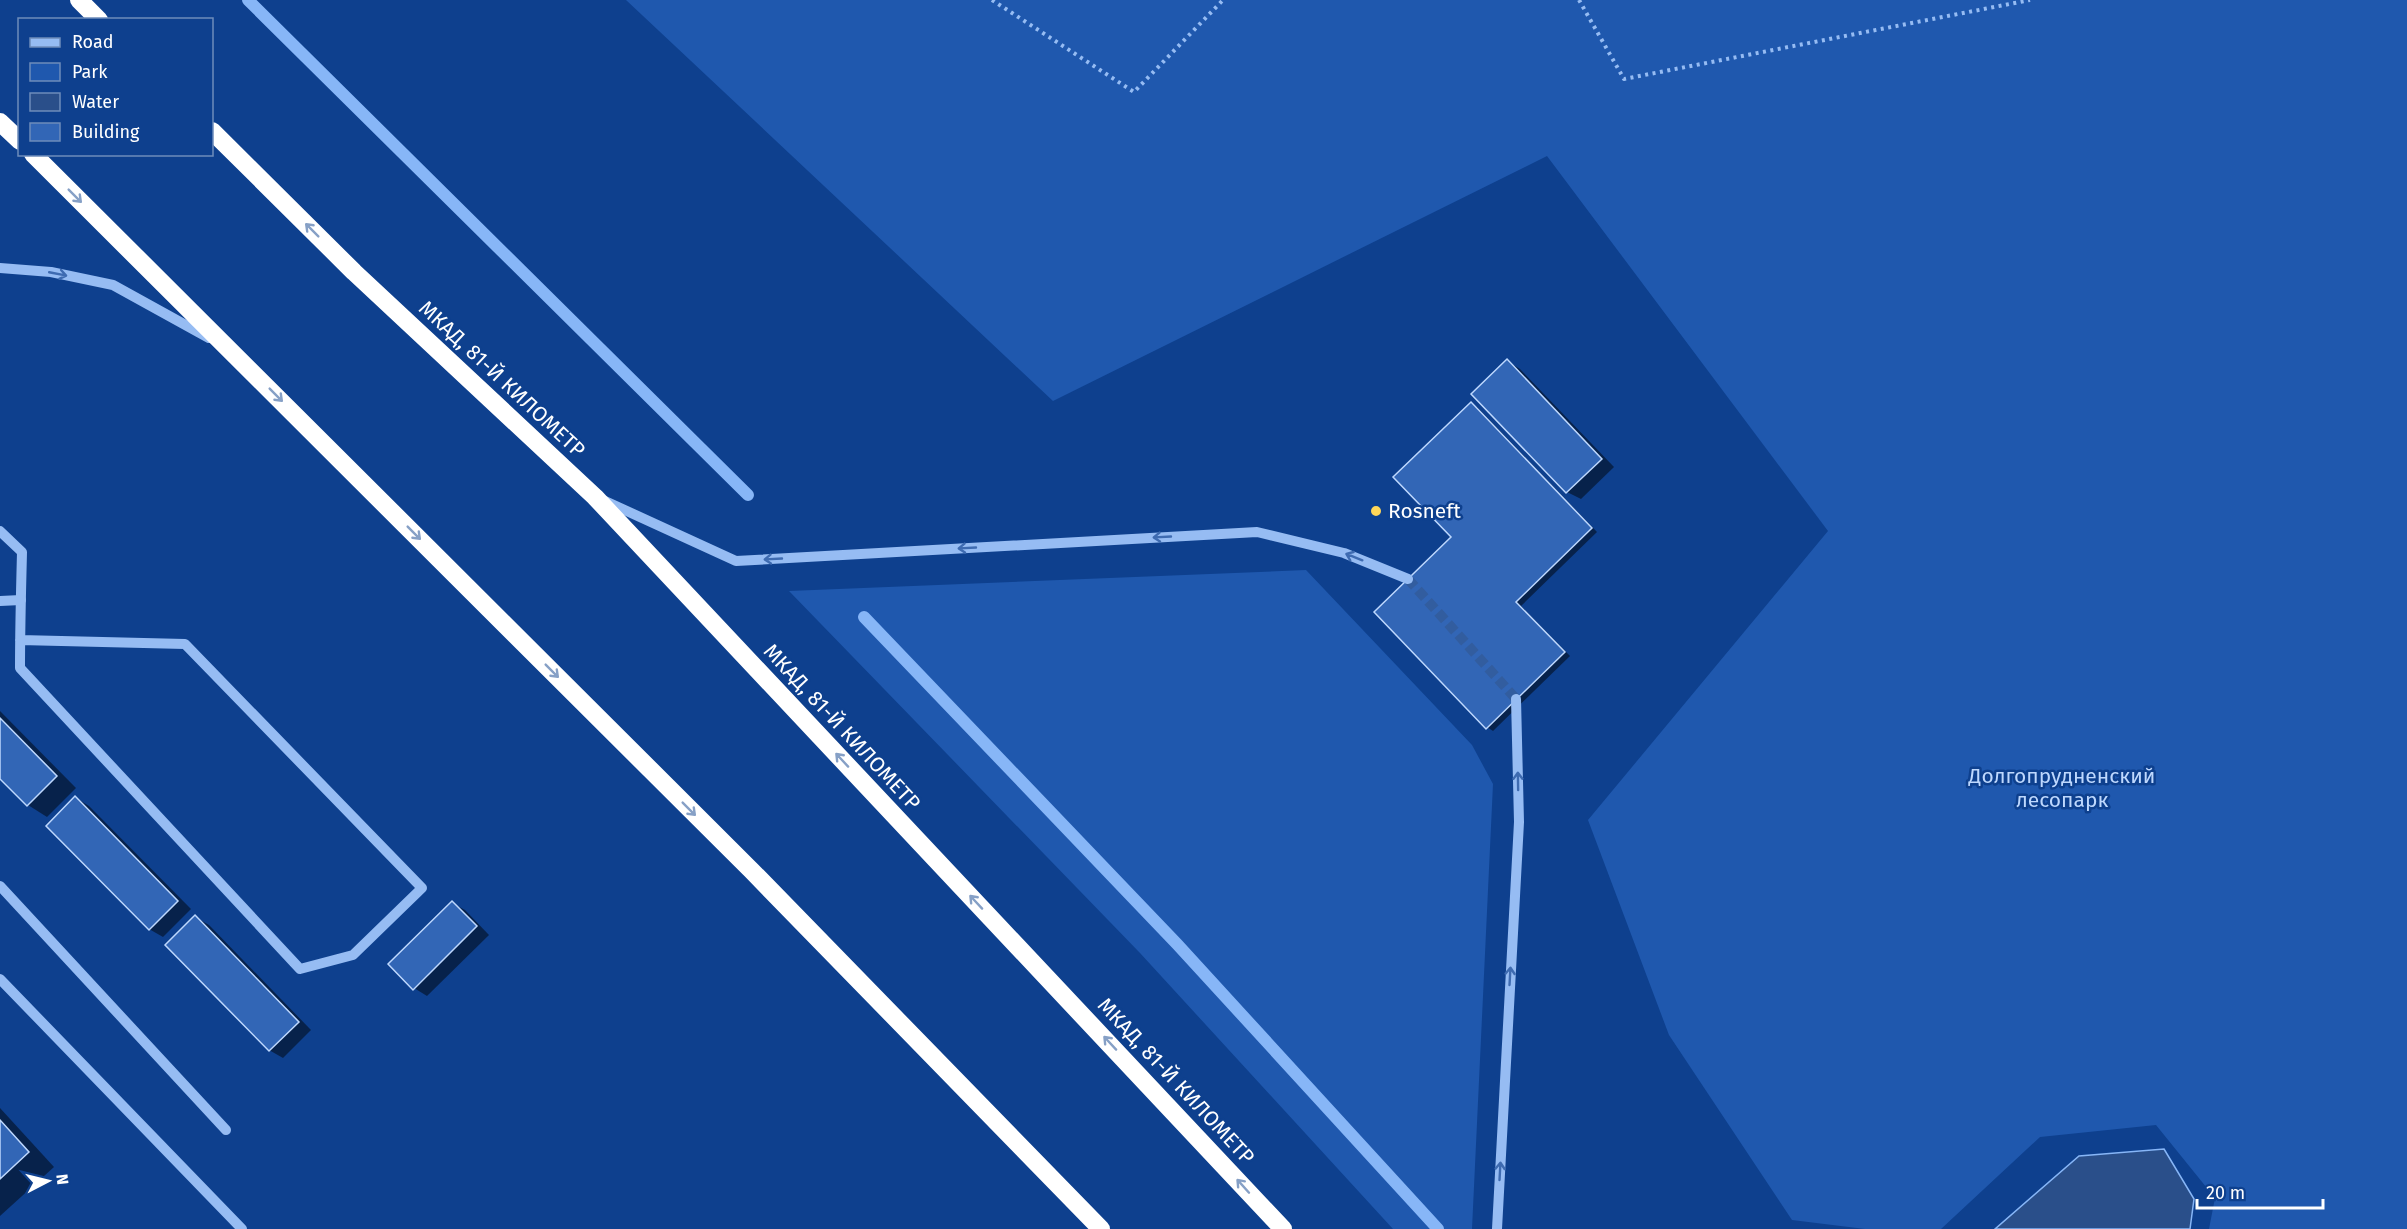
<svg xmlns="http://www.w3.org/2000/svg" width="2407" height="1229" font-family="'Fira Sans',sans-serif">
<rect width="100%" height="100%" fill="#0e408e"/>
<g fill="#1f58ae">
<path d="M626,0H2407V1229H2209L2215,1198L2156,1125L2040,1137L1941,1229H1865L1792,1220L1669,1035L1588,820L1828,531L1547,156L1053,401Z"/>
<path d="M1306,570L1472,745L1493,784L1472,1229H1393L1140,953L789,591Z"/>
</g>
<path fill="#2a4f8a" stroke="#87b6f7" stroke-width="1.5" d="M2164,1149L2194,1199L2190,1229H1995L2079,1156Z"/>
<g fill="#0007">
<path d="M1507,361L1520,369L1614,467L1581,499L1567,492Z"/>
<path d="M1471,404L1477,407L1597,532L1521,606L1570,656L1493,731L1487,727L1453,537Z"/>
<path d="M0,711L76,788L47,817L28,805L0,777Z"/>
<path d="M76,798L89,806L191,909L163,937L149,929Z"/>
<path d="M452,903L465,910L489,935L427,996L414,988Z"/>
<path d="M195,917L209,925L311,1030L283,1058L269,1050Z"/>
<path d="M0,1108L54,1167L0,1216Z"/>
</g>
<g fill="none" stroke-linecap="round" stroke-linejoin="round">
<g stroke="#87b6f7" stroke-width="12">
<path d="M248,0L748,495"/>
<path d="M864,617L1177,944L1438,1229"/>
</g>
</g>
<g fill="#3266b6" stroke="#bed8fe" stroke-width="1.5">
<path d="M1507,359L1602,459L1566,493L1471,394Z"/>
<path d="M1471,402L1592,528L1516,602L1565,652L1486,729L1374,612L1451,537L1393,477Z"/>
<path d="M0,718L57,776L27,806L0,779Z"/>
<path d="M75,796L178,901L149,930L46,826Z"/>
<path d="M452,901L477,926L413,990L388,964Z"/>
<path d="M195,915L299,1022L269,1051L165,945Z"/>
<path d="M0,1120L29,1152L0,1179Z"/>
</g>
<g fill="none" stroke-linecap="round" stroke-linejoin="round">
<path stroke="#325d9f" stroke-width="10" stroke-dasharray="10 5" stroke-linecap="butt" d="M1408,579L1516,699"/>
<g stroke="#96bcf3" stroke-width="4" stroke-dasharray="3 4.5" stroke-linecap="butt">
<path d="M992,0L1134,92L1223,0"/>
<path d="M1579,0L1624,79L2030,0"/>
</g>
<g stroke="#96bcf3" stroke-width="10">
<path d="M0,268L51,272L113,285L209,338"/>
<path d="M605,501L736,561L1257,532L1344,553L1408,579"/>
<path d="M0,531L22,552C21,590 20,629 20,668L300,969L353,955L422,888L185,644L20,640"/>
<path d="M0,601L21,600"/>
<path d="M0,886L226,1130"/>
<path d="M0,979L242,1229"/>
<path d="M1497,1229L1519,822L1516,699"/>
</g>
<g stroke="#fff" stroke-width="18">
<path d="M79,0L99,20"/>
<path d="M0,122L20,141"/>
<path d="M212,131L354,272L595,497L1283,1229"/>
<path d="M33,154L752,871L1101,1229"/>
</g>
</g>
<defs><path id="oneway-shaft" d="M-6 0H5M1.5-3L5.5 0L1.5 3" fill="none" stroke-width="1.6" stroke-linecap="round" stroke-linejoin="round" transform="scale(1.5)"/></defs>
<g stroke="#86a0c6">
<use href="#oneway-shaft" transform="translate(75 196) rotate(45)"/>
<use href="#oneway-shaft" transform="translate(312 230) rotate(-135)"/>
<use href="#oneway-shaft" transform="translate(276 395) rotate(45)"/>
<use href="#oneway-shaft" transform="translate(414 533) rotate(45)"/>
<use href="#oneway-shaft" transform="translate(552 671) rotate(45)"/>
<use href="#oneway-shaft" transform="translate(842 760) rotate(-133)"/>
<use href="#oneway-shaft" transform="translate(689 809) rotate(45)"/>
<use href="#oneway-shaft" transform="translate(976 902) rotate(-133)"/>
<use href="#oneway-shaft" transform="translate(1110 1043) rotate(-133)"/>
<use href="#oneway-shaft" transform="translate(1243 1186) rotate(-132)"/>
</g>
<g stroke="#3e6bb1">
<use href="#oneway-shaft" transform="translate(58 274) rotate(11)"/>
<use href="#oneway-shaft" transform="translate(1162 537) rotate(177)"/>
<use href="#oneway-shaft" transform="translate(967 548) rotate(177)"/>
<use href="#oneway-shaft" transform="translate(1354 557) rotate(-158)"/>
<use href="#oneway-shaft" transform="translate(773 559) rotate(177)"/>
<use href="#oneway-shaft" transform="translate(1518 781) rotate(-91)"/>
<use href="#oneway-shaft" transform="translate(1510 976) rotate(-87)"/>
<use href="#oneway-shaft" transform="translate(1500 1171) rotate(-87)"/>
</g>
<circle fill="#ffd759" stroke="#0e408e" stroke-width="2" cx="1376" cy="511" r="6"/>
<g text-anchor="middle" stroke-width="5" stroke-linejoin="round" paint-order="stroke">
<g font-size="21" fill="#fff" stroke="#0e408e">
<text transform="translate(502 379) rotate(43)" y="7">МКАД, 81-Й КИЛОМЕТР</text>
<text transform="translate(842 727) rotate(47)" y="7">МКАД, 81-Й КИЛОМЕТР</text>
<text transform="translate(1176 1081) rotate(47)" y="7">МКАД, 81-Й КИЛОМЕТР</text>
</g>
<g font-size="21" fill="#fff" stroke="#0e408e" text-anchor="start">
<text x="1388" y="518">Rosneft</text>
</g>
<g font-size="21" fill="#bed8fe" stroke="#0e408e">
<text x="2062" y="783">Долгопрудненский<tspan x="2062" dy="24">лесопарк</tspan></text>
</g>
</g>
<rect x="18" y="18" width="195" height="138" fill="#0e408e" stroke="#6e8cbb" stroke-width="1.5"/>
<rect x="30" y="38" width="30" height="9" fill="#96bcf3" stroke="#6e8cbb" stroke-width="1.5"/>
<text x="72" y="48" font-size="18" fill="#ffffff">Road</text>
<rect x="30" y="63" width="30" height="18" fill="#1f58ae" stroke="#6e8cbb" stroke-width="1.5"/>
<text x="72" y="78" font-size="18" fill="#ffffff">Park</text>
<rect x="30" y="93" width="30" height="18" fill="#2a4f8a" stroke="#6e8cbb" stroke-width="1.5"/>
<text x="72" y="108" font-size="18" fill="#ffffff">Water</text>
<rect x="30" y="123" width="30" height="18" fill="#3266b6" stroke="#6e8cbb" stroke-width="1.5"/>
<text x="72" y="138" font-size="18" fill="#ffffff">Building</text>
<g transform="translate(48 1181) rotate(83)" stroke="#0e408e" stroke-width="4.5" paint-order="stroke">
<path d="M0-4.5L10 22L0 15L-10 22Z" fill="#ffffff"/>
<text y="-9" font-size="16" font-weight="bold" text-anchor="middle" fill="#ffffff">N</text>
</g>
<path d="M2197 1199v9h126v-9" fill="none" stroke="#ffffff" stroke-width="3"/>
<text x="2206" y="1199" font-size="18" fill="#ffffff" stroke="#0e408e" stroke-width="4.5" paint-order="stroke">20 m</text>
</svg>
